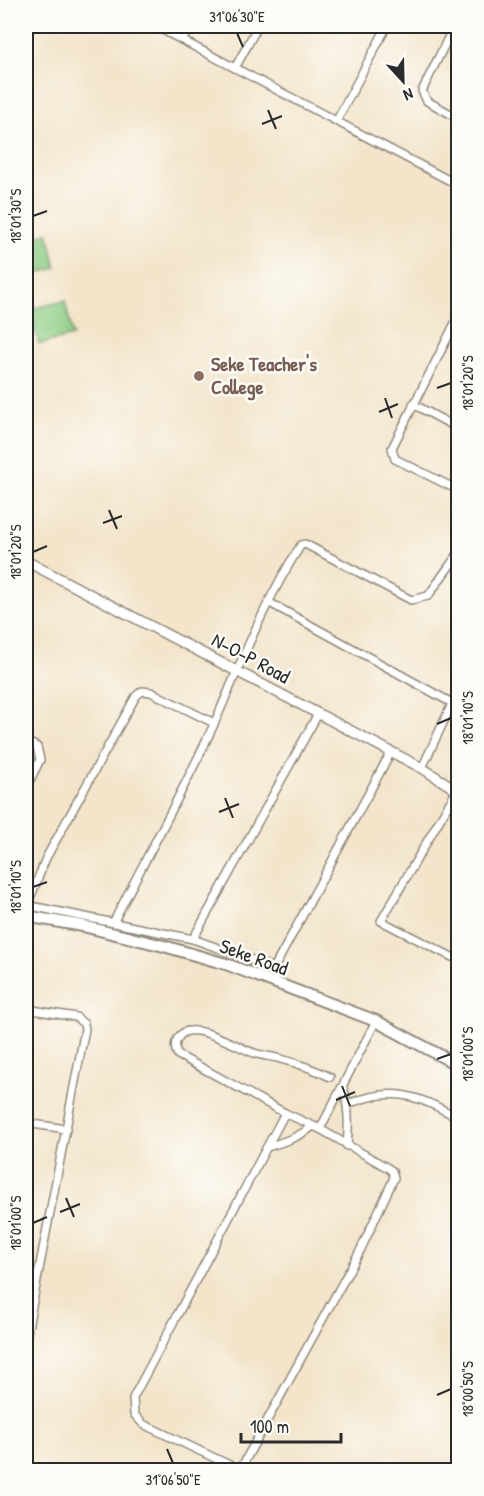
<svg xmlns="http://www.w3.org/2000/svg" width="484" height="1496" font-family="'Patrick Hand',sans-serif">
<rect width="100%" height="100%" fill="#fdfcf7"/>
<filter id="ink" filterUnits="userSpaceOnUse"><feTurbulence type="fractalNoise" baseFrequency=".0167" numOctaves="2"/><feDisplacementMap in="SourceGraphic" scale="12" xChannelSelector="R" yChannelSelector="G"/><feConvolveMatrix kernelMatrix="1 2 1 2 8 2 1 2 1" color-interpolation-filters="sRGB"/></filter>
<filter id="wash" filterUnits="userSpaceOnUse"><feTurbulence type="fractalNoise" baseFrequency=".008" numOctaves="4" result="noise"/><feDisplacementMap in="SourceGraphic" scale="24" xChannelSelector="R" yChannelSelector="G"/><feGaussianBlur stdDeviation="1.35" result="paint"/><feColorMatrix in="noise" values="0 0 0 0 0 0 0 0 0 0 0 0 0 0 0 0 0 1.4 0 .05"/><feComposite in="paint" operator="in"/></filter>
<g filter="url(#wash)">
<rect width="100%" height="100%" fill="#f3e4ca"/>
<g fill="#8ccc83" stroke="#5c7c57" stroke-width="1.5">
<path d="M48,233L56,268L26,276V239Z"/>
<path d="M65,301L73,336L39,344L30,309Z"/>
</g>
</g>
<g filter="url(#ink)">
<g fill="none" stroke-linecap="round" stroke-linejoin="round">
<defs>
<g id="street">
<path d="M155,26L458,185"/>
<path d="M454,26L422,91L427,101L458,118"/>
<path d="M183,39L190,26"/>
<path d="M235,68L258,26"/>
<path d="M337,120L387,26"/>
<path d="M458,317L392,448L395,459L458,490"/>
<path d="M413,404L450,424L458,423"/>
<path d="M270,603L452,703"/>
<path d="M26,741L37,747L40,760L26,788"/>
<path d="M422,768L458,691"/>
<path d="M26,905L193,939L274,968L391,752"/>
<path d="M27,906L46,858L136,696L142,691L151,692L214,723"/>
<path d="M113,923C147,856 184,790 215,722C241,663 265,600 301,545L305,544L411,600L428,596L458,554"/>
<path d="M193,939L318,714"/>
<path d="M452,957L381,921L457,790"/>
<path d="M26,1009L76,1017L84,1024L85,1029L26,1338"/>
<path d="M343,1087C349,1107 349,1124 347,1146"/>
<path d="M348,1104C392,1086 419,1095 458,1118"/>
<path d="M285,1113L133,1398L134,1414L143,1424L240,1470L361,1249L394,1178L392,1171L388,1168L320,1129L285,1113L178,1055C175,1050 174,1044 178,1038C190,1017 238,1048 254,1053C262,1056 270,1056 277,1058C296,1063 313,1068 330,1077"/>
<path d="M26,1123L66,1129"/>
<path d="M320,1129L376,1021"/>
<path d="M267,1147C284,1142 299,1137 313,1126"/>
</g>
<path id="secondary" d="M26,561L422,768L458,791"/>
<path id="primary" d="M26,916L83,926L164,946L226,964L376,1021L458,1065"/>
</defs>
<use href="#street" stroke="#8f887a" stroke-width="10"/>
<use href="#secondary" stroke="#8f887a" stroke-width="12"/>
<use href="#primary" stroke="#8f887a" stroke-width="14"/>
<use href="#street" stroke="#fff" stroke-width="7"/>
<use href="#secondary" stroke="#fff" stroke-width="9"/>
<use href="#primary" stroke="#fff" stroke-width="10"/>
</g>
</g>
<path fill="none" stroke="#2b2b2b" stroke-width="2" d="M237,33L243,47M268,110L276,129M262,124L282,116M33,216L47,211M437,388L451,383M385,398L392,418M379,412L398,404M109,510L117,529M103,523L122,516M33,552L47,546M437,724L451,718M225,798L233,818M219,812L239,804M33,887L47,882M437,1059L451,1054M342,1086L350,1106M336,1100L355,1092M66,1198L74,1217M60,1212L80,1204M33,1223L47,1217M437,1395L451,1389M167,1449L173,1463"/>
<circle fill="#8d6e63" stroke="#fdfcf7" stroke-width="2" cx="199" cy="376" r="6"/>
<g text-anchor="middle" stroke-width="5" stroke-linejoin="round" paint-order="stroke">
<g font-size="20" font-weight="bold" fill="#785e54" stroke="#fdfcf7" text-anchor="start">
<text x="211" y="371">Seke Teacher's<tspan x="211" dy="23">College</tspan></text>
</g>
<g font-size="20" fill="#2b2b2b" stroke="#fdfcf7">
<text transform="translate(251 658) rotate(28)" y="7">N-O-P Road</text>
<text transform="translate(254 957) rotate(20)" y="7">Seke Road</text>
</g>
</g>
<rect width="484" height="1496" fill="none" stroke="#fdfcf7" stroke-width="66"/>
<g transform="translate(403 81) rotate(158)" stroke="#fdfcf7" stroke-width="4.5" paint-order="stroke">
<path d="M0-4.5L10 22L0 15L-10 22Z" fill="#2b2b2b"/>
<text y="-9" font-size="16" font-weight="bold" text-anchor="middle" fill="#2b2b2b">N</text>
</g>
<path d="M241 1433v9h100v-9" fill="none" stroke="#2b2b2b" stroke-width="3"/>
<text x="250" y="1433" font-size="18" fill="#2b2b2b" stroke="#fdfcf7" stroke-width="4.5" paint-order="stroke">100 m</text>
<rect x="33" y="33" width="418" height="1430" fill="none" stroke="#2b2b2b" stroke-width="2"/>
<g font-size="15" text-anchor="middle" fill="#2b2b2b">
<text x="237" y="22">31°06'30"E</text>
<text transform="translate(16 216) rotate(-90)" y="5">18°01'30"S</text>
<text transform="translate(468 383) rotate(-90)" y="5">18°01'20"S</text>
<text transform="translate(16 552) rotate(-90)" y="5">18°01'20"S</text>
<text transform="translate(468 718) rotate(-90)" y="5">18°01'10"S</text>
<text transform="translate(16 887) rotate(-90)" y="5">18°01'10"S</text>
<text transform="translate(468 1054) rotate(-90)" y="5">18°01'00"S</text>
<text transform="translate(16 1223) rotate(-90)" y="5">18°01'00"S</text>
<text transform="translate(468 1389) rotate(-90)" y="5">18°00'50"S</text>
<text x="173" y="1485">31°06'50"E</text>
</g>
</svg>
